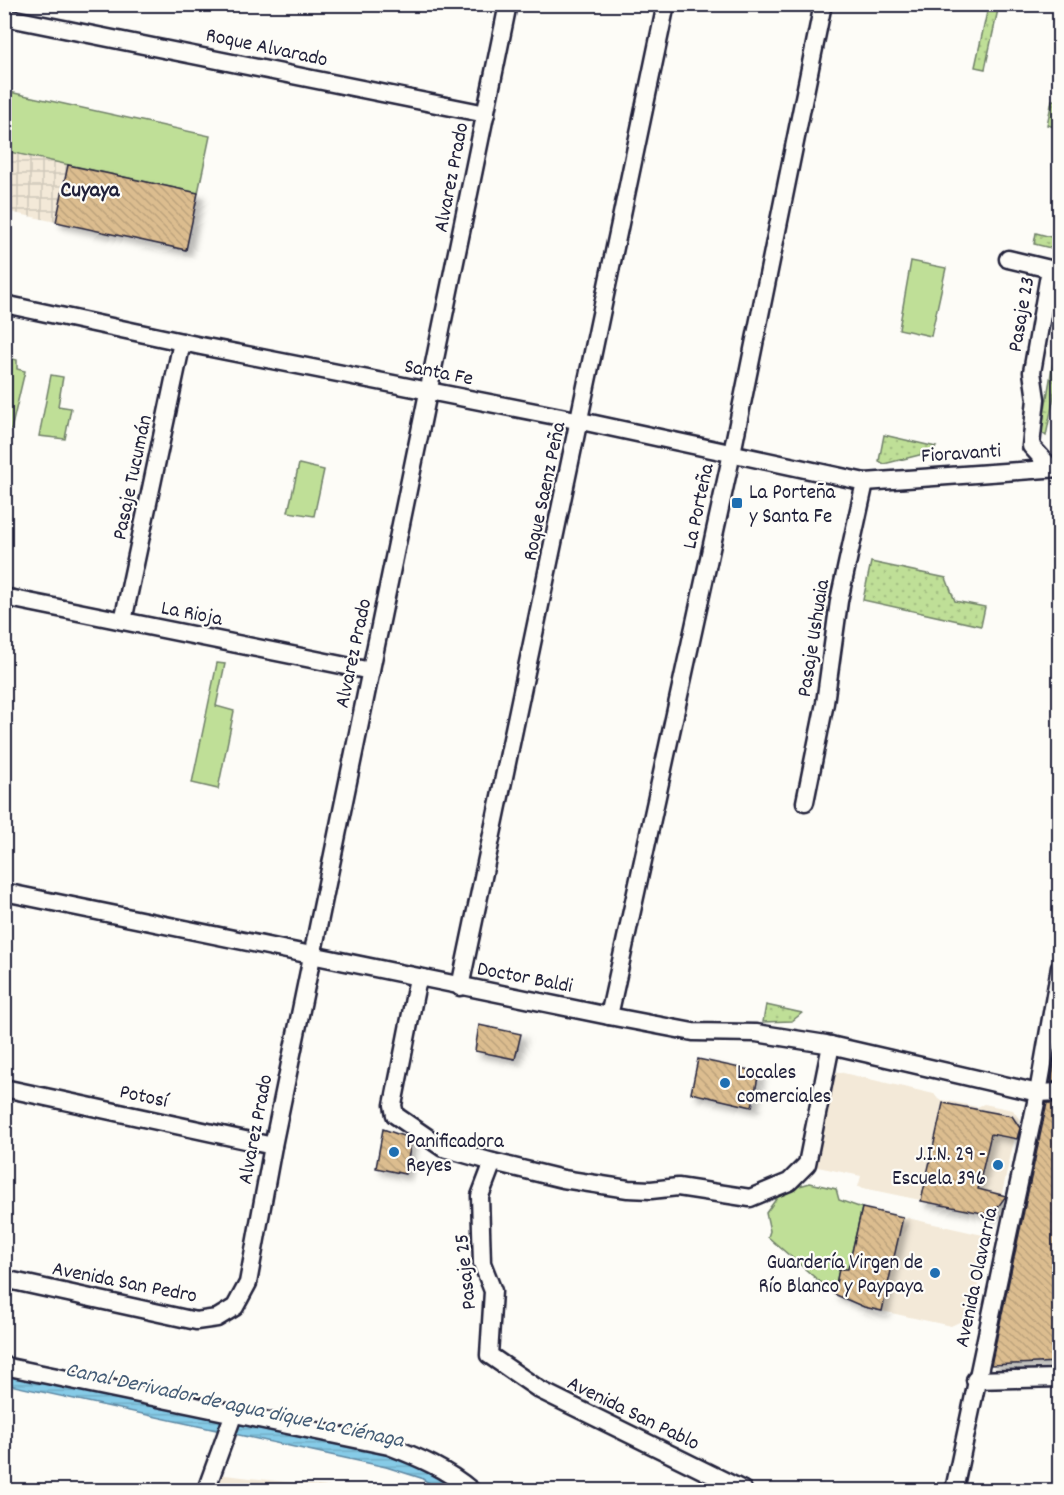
<svg xmlns="http://www.w3.org/2000/svg" width="1064" height="1495" font-family="Dekko,sans-serif">
<defs>
<pattern id="industrial-grid" width="8" height="8" patternUnits="userSpaceOnUse" patternTransform="scale(1.5)"><rect width="8" height="8" fill="#f3e9d8"/><path d="M0 4h8M4 0v8" fill="none" stroke="#d0c8ba"/></pattern>
<pattern id="grass-dots" width="8" height="8" patternUnits="userSpaceOnUse" patternTransform="scale(1.5)"><rect width="8" height="8" fill="#bfdf97"/><path d="M2 2h.1M6 6h.1" fill="none" stroke="#a4bf83" stroke-width="1.8" stroke-linecap="round"/></pattern>
<pattern id="water-rules" width="6" height="5" patternUnits="userSpaceOnUse" patternTransform="scale(1.5)"><rect width="6" height="5" fill="#86cbe7"/><path d="M0 2.5h6" fill="none" stroke="#73aec7"/></pattern>
<pattern id="building-back-hatch" width="6" height="6" patternUnits="userSpaceOnUse" patternTransform="scale(1.5)"><rect width="6" height="6" fill="#dcbd8f"/><path d="M-1 5l2 2M0 0l6 6M5-1l2 2" fill="none" stroke="#bca27c"/></pattern>
<filter id="shadow"><feDropShadow dx="5.5" dy="5.5" stdDeviation="3" flood-color="#0004"/></filter>
</defs>
<rect width="100%" height="100%" fill="#fdfcf7"/>
<filter id="ink" filterUnits="userSpaceOnUse"><feTurbulence type="fractalNoise" baseFrequency=".0167" numOctaves="2"/><feDisplacementMap in="SourceGraphic" scale="12" xChannelSelector="R" yChannelSelector="G"/><feConvolveMatrix kernelMatrix="1 2 1 2 8 2 1 2 1" color-interpolation-filters="sRGB"/></filter>
<g filter="url(#ink)">
<g fill="#f3e9d8">
<path d="M839,1072L934,1094L938,1099L977,1107L984,1104L1013,1110L1019,1119L999,1206L992,1215L858,1187L861,1176L813,1166L834,1074Z"/>
<path d="M903,1217L987,1236L972,1316L951,1326L882,1311Z"/>
<path d="M217,1474L352,1490H211Z"/>
</g>
<path fill="url(#industrial-grid)" d="M5,151L68,165L56,222L5,211Z"/>
<g fill="url(#grass-dots)" stroke="#708069" stroke-width="1.5">
<path d="M962,5H999L985,69L975,67L987,12Z"/>
<path d="M1052,100L1059,101V128L1047,125Z"/>
<path d="M1036,233L1059,239V250L1034,244Z"/>
<path d="M1059,327V371L1046,436L1041,432Z"/>
<path d="M884,435L936,447L931,452L884,464L879,461Z"/>
<path d="M871,562L946,578L955,601L985,607L981,626L863,600Z"/>
<path d="M766,1005L802,1013L792,1021L763,1022Z"/>
</g>
<g fill="#bfdf97" stroke="#708069" stroke-width="1.5">
<path d="M5,91L210,136L198,193L5,151Z"/>
<path d="M911,261L946,268L931,336L899,329Z"/>
<path d="M5,357L17,360V369L25,371L11,430L5,428Z"/>
<path d="M51,375L63,377L58,406L71,408L65,439L39,436Z"/>
<path d="M299,464L324,470L314,516L288,512Z"/>
<path d="M217,663L225,664L216,706L234,711L218,789L192,783Z"/>
<path d="M810,1183L836,1189L839,1200L862,1208L848,1269L839,1270L834,1294L768,1237L770,1231L766,1213L782,1191Z"/>
</g>
<path fill="url(#water-rules)" stroke="#5e87a2" stroke-width="1.5" d="M4,1369L390,1452L465,1490H440L421,1478L386,1467L5,1384Z"/>
<g fill="url(#building-back-hatch)" stroke="#22223b" stroke-width="1.5" filter="url(#shadow)">
<path d="M68,165L198,193L186,250L56,222Z"/>
<path d="M479,1025L521,1034L515,1059L475,1051Z"/>
<path d="M1057,1046H1059V1082H1051Z"/>
<path d="M698,1059L759,1072L752,1107L691,1093Z"/>
<path d="M943,1103L1012,1116L1020,1128L1017,1139L991,1134L978,1189L1006,1196L992,1215L921,1201Z"/>
<path d="M1047,1103H1059V1362L991,1365Z"/>
<path d="M383,1129L412,1139L405,1174L376,1168Z"/>
<path d="M862,1208L903,1217L882,1311L864,1307L834,1294L839,1269H848Z"/>
</g>
<g fill="none" stroke-linecap="round" stroke-linejoin="round">
<defs>
<g id="minor">
<path d="M4,17L486,114"/>
<path d="M1008,259L1050,269L1032,372L1036,399L1031,446L1051,468"/>
<path d="M4,304L201,346L581,421L865,482L1060,468"/>
<path d="M4,597L371,671"/>
<path d="M123,621L182,342"/>
<path d="M805,802L825,703L839,601L865,482"/>
<path d="M4,892L609,1016L693,1032L756,1033L826,1044L1038,1093L1060,1092"/>
<path d="M418,978L393,1105L395,1115L443,1148L493,1162L480,1196L482,1263L493,1291L489,1355L540,1390L743,1490"/>
<path d="M460,987L666,4"/>
<path d="M609,1016L732,453L823,4"/>
<path d="M4,1088L273,1146"/>
<path d="M493,1162L563,1179L628,1189L651,1190L678,1187L750,1198L789,1182L807,1164L831,1045"/>
<path d="M4,1279L196,1321L217,1318L235,1307L248,1283L273,1146L508,4"/>
<path d="M4,1366L389,1446C420,1458 446,1469 471,1490"/>
<path d="M975,1380L1060,1378"/>
<path d="M206,1490L234,1413"/>
<path d="M954,1490L1038,1093L1060,967"/>
</g>
</defs>
<use href="#minor" stroke="#22223b" stroke-width="21"/>
<use href="#minor" stroke="#fdfcf7" stroke-width="16"/>
</g>
</g>
<g fill="#1f6fb2" stroke="#fdfcf7" stroke-width="2">
<rect x="731" y="497" width="12" height="12" rx="3"/>
<circle cx="725" cy="1083" r="6"/>
<circle cx="394" cy="1152" r="6"/>
<circle cx="998" cy="1165" r="6"/>
<circle cx="935" cy="1273" r="6"/>
</g>
<g text-anchor="middle" stroke-width="4.5" stroke-linejoin="round" paint-order="stroke">
<g font-size="21" fill="#22223b" stroke="#fdfcf7">
<text transform="translate(267 46) rotate(12)" y="7">Roque Alvarado</text>
<text transform="translate(450 177) rotate(-79)" y="7">Alvarez Prado</text>
<text transform="translate(1020 314) rotate(-80)" y="7">Pasaje 23</text>
<text transform="translate(439 371) rotate(11)" y="7">Santa Fe</text>
<text transform="translate(961 452) rotate(-4)" y="7">Fioravanti</text>
<text transform="translate(131 477) rotate(-78)" y="7">Pasaje Tucumán</text>
<text transform="translate(543 491) rotate(-78)" y="7">Roque Saenz Peña</text>
<text transform="translate(697 506) rotate(-78)" y="7">La Porteña</text>
<text transform="translate(192 612) rotate(11)" y="7">La Rioja</text>
<text transform="translate(812 638) rotate(-81)" y="7">Pasaje Ushuaia</text>
<text transform="translate(352 653) rotate(-78)" y="7">Alvarez Prado</text>
<text transform="translate(525 976) rotate(11)" y="7">Doctor Baldi</text>
<text transform="translate(144 1095) rotate(12)" y="7">Potosí</text>
<text transform="translate(254 1129) rotate(-79)" y="7">Alvarez Prado</text>
<text transform="translate(464 1272) rotate(-96)" y="7">Pasaje 25</text>
<text transform="translate(975 1277) rotate(-78)" y="7">Avenida Olavarría</text>
<text transform="translate(125 1281) rotate(11)" y="7">Avenida San Pedro</text>
<text transform="translate(634 1412) rotate(26)" y="7">Avenida San Pablo</text>
</g>
<g font-size="21" fill="#22223b" stroke="#fdfcf7" text-anchor="start">
<text x="749" y="498">La Porteña<tspan x="749" dy="24">y Santa Fe</tspan></text>
<text x="737" y="1078">Locales<tspan x="737" dy="24">comerciales</tspan></text>
<text x="406" y="1147">Panificadora<tspan x="406" dy="24">Reyes</tspan></text>
<text x="986" y="1160" text-anchor="end">J.I.N. 29 -<tspan x="986" dy="24">Escuela 396</tspan></text>
<text x="923" y="1268" text-anchor="end">Guardería Virgen de<tspan x="923" dy="24">Río Blanco y Paypaya</tspan></text>
</g>
<g font-size="22" font-weight="bold" fill="#22223b" stroke="#fdfcf7">
<text x="90" y="196">Cuyaya</text>
</g>
<g font-size="22" font-style="italic" fill="#455d77" stroke="#fdfcf7">
<text transform="translate(235 1403) rotate(12)" y="8">Canal Derivador de agua dique La Ciénaga</text>
</g>
</g>
<rect width="1064" height="1495" fill="none" stroke="#fdfcf7" stroke-width="24"/>
<rect x="12" y="12" width="1040" height="1471" fill="none" stroke="#22223b" stroke-width="2" filter="url(#ink)"/>
</svg>
